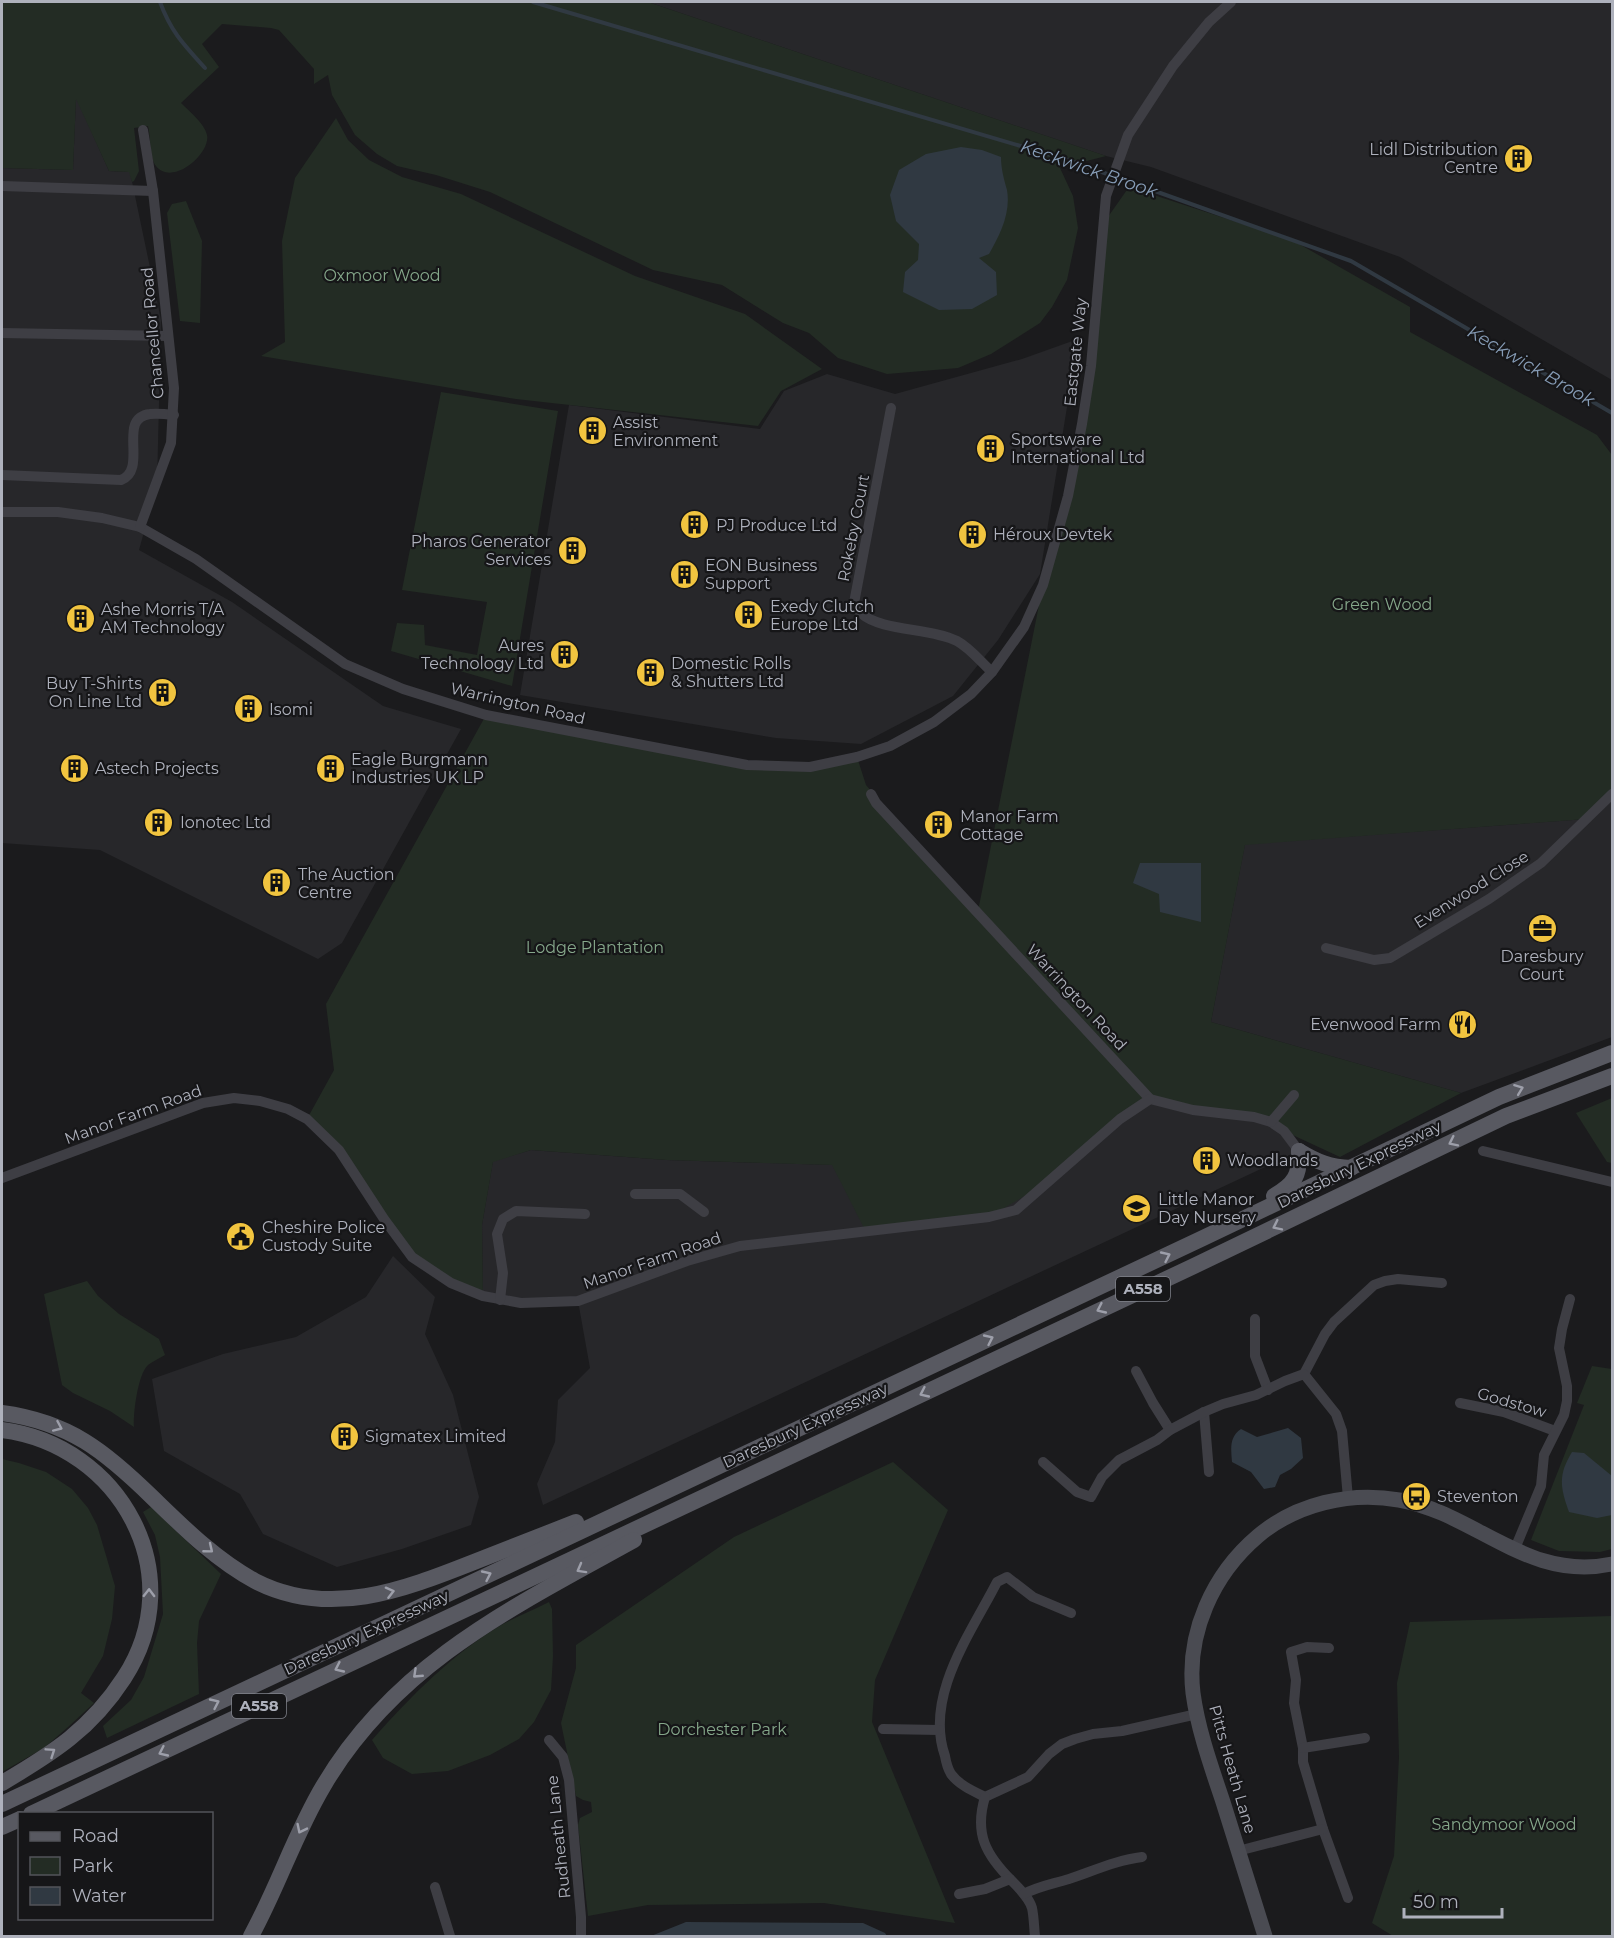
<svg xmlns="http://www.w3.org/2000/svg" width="1614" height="1938" font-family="Montserrat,sans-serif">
<rect width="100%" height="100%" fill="#1b1b1d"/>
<g fill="#27272a">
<path d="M648,2H1612V380L1400,257L1151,167L1106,156Z"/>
<path d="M76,97L109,171L130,172L161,320L157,485L139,550L232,602L383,706L461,729L342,943L318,959L100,850L2,843V168L73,170Z"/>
<path d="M1078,339L1040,574L998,640L953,696L861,744L776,738L520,695L569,405L760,429L784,391L827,374L895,394L1022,359Z"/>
<path d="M1612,794V1037L1461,1093L1211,1022L1245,844L1586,819Z"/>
<path d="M1150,1099L1271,1122L1299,1151L543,1505L537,1484L555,1442L558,1400L590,1368L578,1301L483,1296L482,1225L493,1161L531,1150L667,1160L833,1165Z"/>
<path d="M393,1256L435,1297L425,1334L453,1395L479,1497L471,1525L402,1549L337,1567L263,1534L240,1494L164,1451L152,1379L223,1354L296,1337L366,1297Z"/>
</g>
<g fill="#232c24">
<path d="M2,2H648L1106,156L1060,168L1073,196L1078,228L1067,280L1052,307L1040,323L991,354L958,368L887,374L838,358L809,333L783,323L722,285L653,270L490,192L436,175L397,166L377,154L355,135L332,95L328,75L314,84V69L279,30L271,28L222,24L202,44L219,67L181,103C189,111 205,124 207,135C211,153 173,187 156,166C149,157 151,137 148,126L134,128L139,171L134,181L132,182L129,172L109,171L76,99L73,170L2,168Z"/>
<path d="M336,118L348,140L369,160L402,177L461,194L635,276L745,314L822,369L781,391L758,426L516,399L261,356L285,342L282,241L295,178Z"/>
<path d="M1129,187L1292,240L1410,307V332L1597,435L1612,455V794L1586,819L1245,845L1211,1022L1461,1093L1340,1157L1284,1131L1271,1122L1150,1099L1055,1178L989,1217L866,1232L832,1165L667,1160L531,1150L493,1162L482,1225L483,1296L412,1257L339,1150L307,1119L334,1070L326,1004L486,715L747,765L810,767L857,757L866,785L977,916L1043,585L1082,424L1103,224Z"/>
<path d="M186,201L202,241L200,323L180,321L167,213L172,204Z"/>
<path d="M441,392L558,411L512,686L391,651L397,623L424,625L425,645L477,655L487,602L402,590Z"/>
<path d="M1612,1098V1163L1607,1162L1576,1113Z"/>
<path d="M87,1281L98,1296L119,1314L159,1339L165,1355C160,1358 153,1361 148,1365C138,1374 133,1413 134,1427L110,1411L73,1393L62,1385L44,1294Z"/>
<path d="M1592,1366L1612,1369V1549L1600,1552L1559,1551L1531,1540L1584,1405L1577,1403Z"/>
<path d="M2,1459L19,1463L46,1472L72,1489L88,1508L97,1525L115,1586L112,1619L103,1656L81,1693L94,1703L68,1727L44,1748L2,1772Z"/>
<path d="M893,1462L948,1510L875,1680L872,1722L955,1923L824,1903L648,1905L588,1916L578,1825L580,1818L592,1812L591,1802L583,1800L576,1796L561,1723L576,1668V1645L734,1537Z"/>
<path d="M151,1507L221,1574L199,1621L197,1643L199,1694L107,1738L103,1726L131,1700L144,1677L163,1614L160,1557L155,1535L143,1512Z"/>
<path d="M549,1602L552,1609L553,1656L551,1690L534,1722L519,1739L490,1755L448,1771L412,1774L383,1758L372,1740C411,1696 452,1654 503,1624C518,1616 534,1610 549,1602Z"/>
<path d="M1612,1616V1936H1393L1372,1923L1394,1856L1399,1757L1397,1683L1410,1622Z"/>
</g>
<g fill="#303942">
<path d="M961,147L982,150L1001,157C1001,169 1004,179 1007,190C1011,213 1000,235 989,254L979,258L996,272L997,295L972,309L939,310L903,292L905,272L918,260L919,244L896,221L890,195L899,170L926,154Z"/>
<path d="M1140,863H1201V922L1160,912L1159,894L1133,883Z"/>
<path d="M1288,1428L1301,1438L1303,1458L1291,1469L1280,1475L1275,1487L1264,1489L1251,1472L1232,1462C1231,1449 1229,1437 1241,1429L1257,1437Z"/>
<path d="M1572,1452L1584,1453L1612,1476V1515L1597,1518L1569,1512C1560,1487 1558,1475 1572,1452Z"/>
<path d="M686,1922L863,1923L885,1933L887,1936H651Z"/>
</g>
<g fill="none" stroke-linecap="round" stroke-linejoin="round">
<g stroke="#303942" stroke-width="4">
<path d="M160,2C171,32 184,45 205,68"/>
<path d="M533,2L1068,160L1351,261L1612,413"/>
</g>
<g stroke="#3e3e44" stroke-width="10">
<path d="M2,186L153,191"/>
<path d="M2,333L168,336"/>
<path d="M891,408L854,603C856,606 859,612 862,614C881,631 932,628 957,641C970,648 981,662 992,672"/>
<path d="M2,475L121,480C149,469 116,418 150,414C157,413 166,414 174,415"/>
<path d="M2,512H58L102,518L140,527L196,559L345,664L403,689L486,715L747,765L810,767L857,757L890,746L934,722L971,694L992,672L1024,627L1043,585L1068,496L1082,424L1091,366L1106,196L1128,135L1173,66L1209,22L1231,2"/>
<path d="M140,527L171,443L174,388L153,191L143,130"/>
<path d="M871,794L876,803L1150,1099L1193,1110L1254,1117L1271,1122L1284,1131L1299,1151"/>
<path d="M1326,948L1374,960L1390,958L1489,899L1541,863L1612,794"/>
<path d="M1271,1122L1294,1095"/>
<path d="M1483,1151L1612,1182"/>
<path d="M2,1178L203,1103L234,1098L260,1101L288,1109L307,1119L339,1150L384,1219L412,1257L451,1283L483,1296L521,1303L578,1301L687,1261L740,1246L989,1217L1016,1210L1120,1119L1150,1099"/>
<path d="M635,1194H680L704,1212"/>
<path d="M500,1300L503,1273L497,1234L503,1219L516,1211L585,1214"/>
<path d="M1255,1319V1356L1268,1390"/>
<path d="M1136,1371L1153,1403L1170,1430"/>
<path d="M1304,1374L1325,1334L1334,1322L1374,1285L1385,1281L1398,1279L1442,1283"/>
<path d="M1460,1403L1504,1412L1555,1431"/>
<path d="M1204,1412L1209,1472"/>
<path d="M1043,1462L1077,1492L1091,1497L1102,1477L1119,1460L1157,1440L1170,1430L1204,1412L1223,1404L1256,1395L1285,1381L1304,1374L1336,1414L1342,1431L1348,1498"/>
<path d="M1514,1551L1541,1486L1544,1455L1564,1415L1567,1401V1386L1559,1348L1562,1329L1570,1299"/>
<path d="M1071,1613L1033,1597L1007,1577L997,1582C971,1633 924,1696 945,1756C946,1762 948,1769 951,1774C959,1785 973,1791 985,1797L1028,1777L1049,1754L1062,1744L1075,1739L1093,1734L1122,1731L1197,1714"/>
<path d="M1329,1648L1307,1647L1291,1652L1296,1680L1294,1703L1303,1748V1762L1323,1829L1348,1898"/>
<path d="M883,1729L939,1730"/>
<path d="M549,1740L563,1757L569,1780L581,1917V1936"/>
<path d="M1303,1748L1365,1738"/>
<path d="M985,1797C974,1834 986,1855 1012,1881C1020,1889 1029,1898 1032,1908C1034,1917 1034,1928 1035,1936"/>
<path d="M1238,1851L1323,1829"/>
<path d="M435,1887L450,1936"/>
<path d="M959,1894L985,1889L1010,1879"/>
<path d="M1024,1894C1039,1886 1053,1884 1069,1879C1093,1871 1117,1860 1142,1857"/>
</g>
<path stroke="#4a4b52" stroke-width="15" d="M1265,1936C1251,1892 1237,1847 1223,1802C1211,1766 1198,1730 1193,1693C1186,1633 1213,1574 1258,1536C1296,1504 1350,1491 1399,1500C1475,1513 1527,1582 1612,1564"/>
<g stroke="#585961" stroke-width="16">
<path d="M1299,1151C1317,1162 1330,1167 1351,1168"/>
<path d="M1274,1196C1295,1184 1300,1175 1299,1151"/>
<path d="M2,1413C69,1422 105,1451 153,1498C184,1528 216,1560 255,1581C329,1619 403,1590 474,1562C508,1549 542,1535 576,1522"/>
<path d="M2,1430C120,1445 192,1574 124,1678C91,1729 53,1753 2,1783"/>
<path d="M2,1804L1201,1239L1499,1097L1612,1053"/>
<path d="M31,1814L1194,1266L1506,1116L1612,1076"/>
<path d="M2,1827L20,1819"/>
<path d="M251,1936C278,1887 295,1833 324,1785C396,1663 515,1606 634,1540"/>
</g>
</g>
<defs><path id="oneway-chevron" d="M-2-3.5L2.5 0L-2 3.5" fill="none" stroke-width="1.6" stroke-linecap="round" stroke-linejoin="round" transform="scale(1.5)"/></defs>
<g stroke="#9d9faa">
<use href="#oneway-chevron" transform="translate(1519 1089) rotate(-21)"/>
<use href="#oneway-chevron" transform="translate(1453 1142) rotate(154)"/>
<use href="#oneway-chevron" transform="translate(1277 1226) rotate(154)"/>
<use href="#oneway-chevron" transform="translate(1166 1256) rotate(-25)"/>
<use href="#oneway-chevron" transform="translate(1101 1309) rotate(155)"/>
<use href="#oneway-chevron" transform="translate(989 1339) rotate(-25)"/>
<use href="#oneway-chevron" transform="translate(924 1393) rotate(155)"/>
<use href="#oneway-chevron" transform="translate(58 1427) rotate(24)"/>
<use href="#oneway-chevron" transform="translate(209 1549) rotate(39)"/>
<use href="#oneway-chevron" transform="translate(581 1569) rotate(151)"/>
<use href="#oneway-chevron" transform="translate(487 1575) rotate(-25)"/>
<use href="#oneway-chevron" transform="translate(390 1592) rotate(-14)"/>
<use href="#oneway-chevron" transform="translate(149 1593) rotate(-89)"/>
<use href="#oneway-chevron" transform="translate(339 1668) rotate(155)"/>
<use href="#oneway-chevron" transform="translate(417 1674) rotate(137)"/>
<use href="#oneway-chevron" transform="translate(215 1703) rotate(-25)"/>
<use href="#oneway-chevron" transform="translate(51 1752) rotate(-34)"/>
<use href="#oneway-chevron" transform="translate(163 1752) rotate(155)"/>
<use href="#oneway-chevron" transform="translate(301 1829) rotate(116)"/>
</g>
<defs>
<symbol id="building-disc" viewBox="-11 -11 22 22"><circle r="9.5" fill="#f1c43f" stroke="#161618"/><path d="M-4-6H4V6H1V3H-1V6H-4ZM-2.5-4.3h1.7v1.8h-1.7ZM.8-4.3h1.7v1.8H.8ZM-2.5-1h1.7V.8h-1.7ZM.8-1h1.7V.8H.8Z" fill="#111"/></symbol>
<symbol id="office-disc" viewBox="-11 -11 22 22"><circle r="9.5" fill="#f1c43f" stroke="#161618"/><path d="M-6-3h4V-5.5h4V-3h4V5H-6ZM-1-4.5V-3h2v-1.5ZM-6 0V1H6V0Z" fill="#111"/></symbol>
<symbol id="restaurant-disc" viewBox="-11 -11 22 22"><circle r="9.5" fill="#f1c43f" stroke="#161618"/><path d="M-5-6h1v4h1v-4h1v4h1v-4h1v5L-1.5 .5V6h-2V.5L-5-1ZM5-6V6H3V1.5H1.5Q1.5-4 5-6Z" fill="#111"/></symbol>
<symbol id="school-disc" viewBox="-11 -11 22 22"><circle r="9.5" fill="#f1c43f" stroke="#161618"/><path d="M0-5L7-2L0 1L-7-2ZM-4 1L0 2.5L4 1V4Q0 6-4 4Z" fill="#111"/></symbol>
<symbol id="civic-disc" viewBox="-11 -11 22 22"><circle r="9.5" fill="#f1c43f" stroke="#161618"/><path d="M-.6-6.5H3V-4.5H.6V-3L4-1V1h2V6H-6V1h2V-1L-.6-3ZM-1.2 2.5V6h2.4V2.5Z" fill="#111"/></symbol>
<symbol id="bus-disc" viewBox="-11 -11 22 22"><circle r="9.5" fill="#f1c43f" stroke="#161618"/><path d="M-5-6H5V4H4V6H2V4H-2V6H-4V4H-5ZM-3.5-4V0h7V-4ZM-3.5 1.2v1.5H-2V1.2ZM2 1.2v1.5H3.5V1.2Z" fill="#111"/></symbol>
</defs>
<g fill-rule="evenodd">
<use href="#building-disc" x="1502" y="142" width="33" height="33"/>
<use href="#building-disc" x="576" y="414" width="33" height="33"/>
<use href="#building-disc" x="974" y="432" width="33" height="33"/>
<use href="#building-disc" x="678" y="508" width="33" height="33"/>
<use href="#building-disc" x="956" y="518" width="33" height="33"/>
<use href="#building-disc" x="556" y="534" width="33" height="33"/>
<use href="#building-disc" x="668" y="558" width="33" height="33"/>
<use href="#building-disc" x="732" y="598" width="33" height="33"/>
<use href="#building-disc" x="64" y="602" width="33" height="33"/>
<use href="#building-disc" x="548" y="638" width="33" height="33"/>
<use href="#building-disc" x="634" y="656" width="33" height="33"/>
<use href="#building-disc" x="146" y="676" width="33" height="33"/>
<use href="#building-disc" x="232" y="692" width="33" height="33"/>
<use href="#building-disc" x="58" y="752" width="33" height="33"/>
<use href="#building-disc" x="314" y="752" width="33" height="33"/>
<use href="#building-disc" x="142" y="806" width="33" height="33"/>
<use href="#building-disc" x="922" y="808" width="33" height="33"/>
<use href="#building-disc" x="260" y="866" width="33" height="33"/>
<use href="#office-disc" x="1526" y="912" width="33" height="33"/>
<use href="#restaurant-disc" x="1446" y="1008" width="33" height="33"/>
<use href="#building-disc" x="1190" y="1144" width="33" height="33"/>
<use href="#school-disc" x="1120" y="1192" width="33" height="33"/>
<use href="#civic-disc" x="224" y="1220" width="33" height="33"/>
<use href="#building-disc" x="328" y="1420" width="33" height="33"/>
<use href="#bus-disc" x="1400" y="1480" width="33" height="33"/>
</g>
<g text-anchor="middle" stroke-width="4.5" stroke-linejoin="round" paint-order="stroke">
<g fill="#161618" stroke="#80828b" stroke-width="1.5">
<rect x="1116" y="1277" width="54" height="24" rx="4.5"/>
<rect x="232" y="1694" width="54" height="24" rx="4.5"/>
</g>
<g font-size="15" font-weight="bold" fill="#aeb1bc">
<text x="1143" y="1294">A558</text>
<text x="259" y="1711">A558</text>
</g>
<g font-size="16" fill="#aeb1bc" stroke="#161618" text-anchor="start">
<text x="1498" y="155" text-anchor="end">Lidl Distribution<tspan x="1498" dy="18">Centre</tspan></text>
<text x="613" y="428">Assist<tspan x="613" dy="18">Environment</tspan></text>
<text x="1011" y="445">Sportsware<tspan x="1011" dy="18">International Ltd</tspan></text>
<text x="716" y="531">PJ Produce Ltd</text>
<text x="993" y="540">Héroux Devtek</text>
<text x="551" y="547" text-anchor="end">Pharos Generator<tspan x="551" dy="18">Services</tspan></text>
<text x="705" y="571">EON Business<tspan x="705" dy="18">Support</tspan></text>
<text x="770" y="612">Exedy Clutch<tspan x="770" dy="18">Europe Ltd</tspan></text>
<text x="101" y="615">Ashe Morris T/A<tspan x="101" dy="18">AM Technology</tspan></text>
<text x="544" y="651" text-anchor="end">Aures<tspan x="544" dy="18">Technology Ltd</tspan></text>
<text x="671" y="669">Domestic Rolls<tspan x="671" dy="18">&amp; Shutters Ltd</tspan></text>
<text x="142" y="689" text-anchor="end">Buy T-Shirts<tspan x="142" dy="18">On Line Ltd</tspan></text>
<text x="269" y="715">Isomi</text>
<text x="351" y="765">Eagle Burgmann<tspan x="351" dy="18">Industries UK LP</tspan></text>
<text x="95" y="774">Astech Projects</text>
<text x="960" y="822">Manor Farm<tspan x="960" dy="18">Cottage</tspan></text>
<text x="180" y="828">Ionotec Ltd</text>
<text x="298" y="880">The Auction<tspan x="298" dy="18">Centre</tspan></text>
<text x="1542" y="962" text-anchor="middle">Daresbury<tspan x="1542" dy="18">Court</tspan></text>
<text x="1441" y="1030" text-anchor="end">Evenwood Farm</text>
<text x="1227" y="1166">Woodlands</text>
<text x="1158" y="1205">Little Manor<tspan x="1158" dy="18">Day Nursery</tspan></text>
<text x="262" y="1233">Cheshire Police<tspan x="262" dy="18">Custody Suite</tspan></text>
<text x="365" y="1442">Sigmatex Limited</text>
<text x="1437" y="1502">Steventon</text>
</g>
<g font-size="16" fill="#85a78a" stroke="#161618">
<text x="382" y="281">Oxmoor Wood</text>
<text x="1382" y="610">Green Wood</text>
<text x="595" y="953">Lodge Plantation</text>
<text x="722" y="1735">Dorchester Park</text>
<text x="1504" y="1830">Sandymoor Wood</text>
</g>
<g font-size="16" fill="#aeb1bc" stroke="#161618">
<text transform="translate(152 333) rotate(-95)" y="6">Chancellor Road</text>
<text transform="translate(1075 352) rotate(-84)" y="6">Eastgate Way</text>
<text transform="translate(853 528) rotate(-79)" y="6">Rokeby Court</text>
<text transform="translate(518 703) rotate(13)" y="6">Warrington Road</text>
<text transform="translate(1471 889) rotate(-32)" y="6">Evenwood Close</text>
<text transform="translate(1077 997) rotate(47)" y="6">Warrington Road</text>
<text transform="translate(133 1114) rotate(-20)" y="6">Manor Farm Road</text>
<text transform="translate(1359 1164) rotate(-26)" y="6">Daresbury Expressway</text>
<text transform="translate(652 1260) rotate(-19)" y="6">Manor Farm Road</text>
<text transform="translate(1512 1402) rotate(16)" y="6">Godstow</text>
<text transform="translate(805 1425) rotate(-25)" y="6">Daresbury Expressway</text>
<text transform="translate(366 1632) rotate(-25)" y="6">Daresbury Expressway</text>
<text transform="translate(1233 1769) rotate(74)" y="6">Pitts Heath Lane</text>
<text transform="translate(558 1837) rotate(-96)" y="6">Rudheath Lane</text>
</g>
<g font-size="18" font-style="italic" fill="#869cb6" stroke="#161618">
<text transform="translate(1089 169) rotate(19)" y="6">Keckwick Brook</text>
<text transform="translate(1531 366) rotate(30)" y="6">Keckwick Brook</text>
</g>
</g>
<rect width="1614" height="1938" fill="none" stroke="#aeb1bc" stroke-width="6"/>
<rect x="18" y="1812" width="195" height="108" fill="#161618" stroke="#53545a" stroke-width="1.5"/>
<rect x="30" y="1832" width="30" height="9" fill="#585961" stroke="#53545a" stroke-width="1.5"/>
<text x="72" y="1842" font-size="18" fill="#aeb1bc">Road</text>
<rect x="30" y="1857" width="30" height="18" fill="#232c24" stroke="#53545a" stroke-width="1.5"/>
<text x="72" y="1872" font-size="18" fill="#aeb1bc">Park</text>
<rect x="30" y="1887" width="30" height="18" fill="#303942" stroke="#53545a" stroke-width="1.5"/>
<text x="72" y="1902" font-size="18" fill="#aeb1bc">Water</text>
<path d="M1404 1908v9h98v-9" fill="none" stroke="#aeb1bc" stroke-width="3"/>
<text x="1413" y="1908" font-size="18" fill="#aeb1bc" stroke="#161618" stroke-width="4.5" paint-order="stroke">50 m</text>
</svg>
